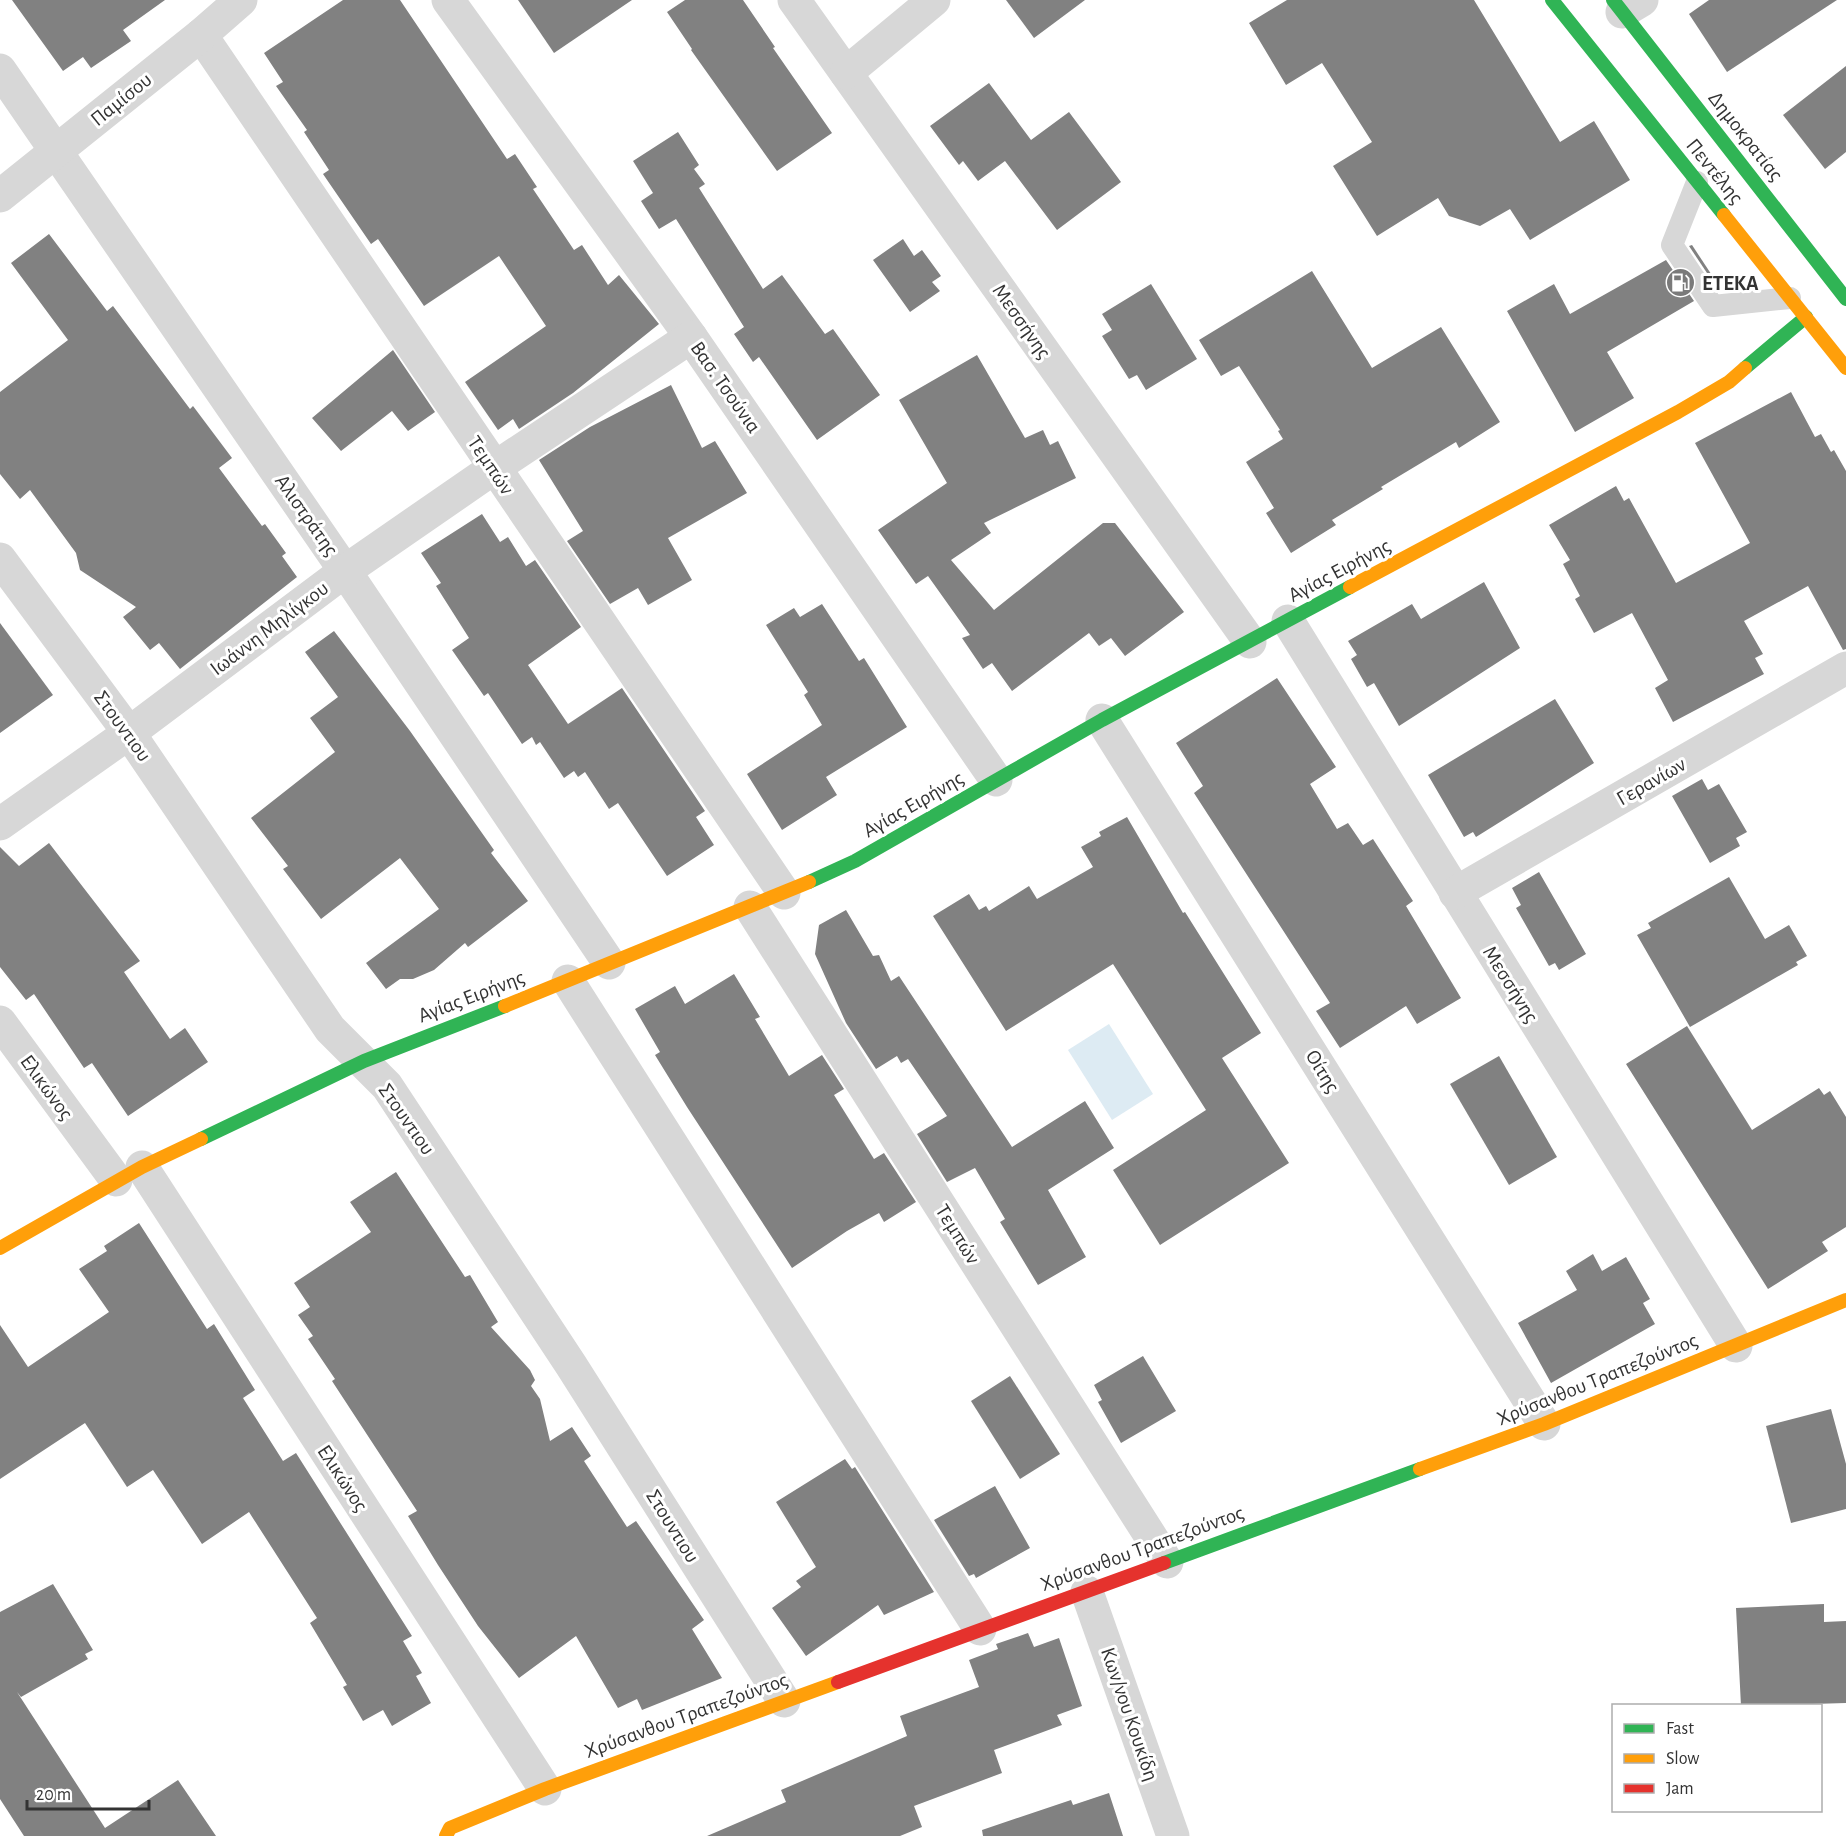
<svg xmlns="http://www.w3.org/2000/svg" width="1846" height="1836" font-family="'Alegreya Sans',sans-serif">
<rect width="100%" height="100%" fill="#fff"/>
<path fill="#ddebf3" d="M1109,1024L1153,1094L1112,1120L1068,1050Z"/>
<g fill="#818181">
<path d="M12,0H165L123,30L131,41L91,68L83,57L63,71Z"/>
<path d="M343,0H400L507,159L515,154L537,187L533,189L574,250L582,245L608,285L619,275L659,324L573,393L519,429L513,419L498,430L465,382L546,326L499,256L424,306L378,239L371,244L323,174L329,170L304,132L307,130L276,86L283,82L264,53Z"/>
<path d="M518,0H632L554,53Z"/>
<path d="M685,0H743L775,47L773,48L832,133L777,171L691,50L692,49L667,12Z"/>
<path d="M1006,0H1085L1034,38Z"/>
<path d="M1287,0H1474L1560,142L1594,121L1630,180L1530,240L1510,209L1480,226L1449,216L1438,198L1377,236L1333,166L1372,142L1322,63L1286,85L1249,23Z"/>
<path d="M1709,0H1837L1727,72L1689,14Z"/>
<path d="M1846,66V152L1825,169L1783,115Z"/>
<path d="M989,83L1031,140L1069,112L1121,182L1057,230L1005,161L978,181L963,161L959,165L930,126Z"/>
<path d="M678,132L699,165L694,169L705,184L699,188L763,289L782,275L825,334L833,329L880,395L817,440L759,357L753,362L734,334L744,327L676,219L659,229L641,201L653,193L633,161Z"/>
<path d="M49,234L107,311L113,306L190,409L193,406L232,458L219,468L262,526L265,524L286,553L282,556L297,577L180,669L159,643L150,650L123,617L136,607L80,570L76,553L30,490L20,499L0,474V392L68,340L11,263Z"/>
<path d="M903,239L914,256L922,250L941,276L932,282L940,291L910,312L873,260Z"/>
<path d="M1692,245L1719,286L1717,288L1689,246Z"/>
<path d="M1666,260L1694,301L1607,352L1634,398L1575,432L1507,311L1554,284L1570,314Z"/>
<path d="M1312,271L1372,368L1441,327L1500,422L1459,448L1456,442L1381,487L1383,489L1332,520L1336,525L1291,553L1266,513L1274,508L1246,462L1283,439L1278,431L1280,430L1239,366L1221,376L1199,340Z"/>
<path d="M1151,284L1197,359L1146,390L1137,375L1129,379L1102,336L1112,330L1102,314Z"/>
<path d="M393,350L435,412L408,431L392,411L341,451L312,418Z"/>
<path d="M977,355L1025,438L1043,430L1050,445L1058,441L1076,478L984,523L991,533L951,560L994,610L1103,523H1115L1184,612L1125,656L1111,638L1099,646L1089,633L1012,691L992,663L983,669L962,638L970,635L928,576L916,584L878,530L947,483L899,400Z"/>
<path d="M671,385L702,448L715,441L747,493L668,538L692,580L648,605L638,588L610,604L567,541L583,531L539,460L590,427Z"/>
<path d="M1791,392L1815,437L1821,434L1831,452L1834,450L1846,471V649L1843,650L1808,586L1744,621L1763,654L1755,658L1764,674L1673,722L1655,688L1668,680L1632,613L1594,633L1575,599L1580,596L1563,564L1570,560L1549,525L1616,486L1624,501L1629,498L1676,583L1750,543L1695,443Z"/>
<path d="M482,514L500,542L508,537L526,566L535,560L581,627L528,665L568,724L622,688L705,811L696,817L714,845L667,876L618,803L609,809L585,772L578,777L574,771L564,778L540,742L536,745L532,737L522,744L488,693L484,696L452,650L469,638L436,586L441,583L421,553Z"/>
<path d="M1484,582L1520,648L1399,726L1374,683L1367,687L1351,659L1357,655L1348,641L1412,604L1421,619Z"/>
<path d="M822,604L859,661L864,658L907,727L826,777L837,795L782,830L747,774L822,725L804,695L808,692L766,625L794,608L800,617Z"/>
<path d="M0,623L53,695L0,733Z"/>
<path d="M334,631L410,731L494,850L491,853L528,901L468,947L465,943L434,970L413,979H400L386,989L366,963L439,909L400,858L321,919L283,869L288,866L251,818L335,752L310,718L338,697L305,652Z"/>
<path d="M1277,678L1336,767L1310,784L1337,829L1348,823L1363,845L1373,839L1413,901L1406,906L1461,998L1417,1024L1406,1006L1340,1048L1316,1011L1330,1003L1194,793L1203,786L1176,743Z"/>
<path d="M1555,699L1594,763L1476,837L1473,832L1464,837L1428,775Z"/>
<path d="M1702,779L1708,790L1719,784L1747,832L1736,838L1740,846L1710,863L1672,796Z"/>
<path d="M1127,817L1183,913L1185,912L1261,1033L1222,1058L1289,1163L1160,1245L1113,1170L1206,1110L1113,964L1006,1031L933,916L969,894L979,910L986,906L989,911L1029,886L1037,899L1093,867L1081,847L1101,836L1099,832Z"/>
<path d="M49,843L140,961L124,972L170,1039L185,1028L208,1062L128,1116L92,1063L84,1068L34,994L26,1000L0,967V847L19,866Z"/>
<path d="M1539,872L1586,954L1559,970L1555,963L1549,966L1516,908L1521,905L1512,888Z"/>
<path d="M1729,877L1765,939L1789,925L1807,956L1796,962L1798,965L1690,1027L1637,935L1651,928L1648,923Z"/>
<path d="M846,910L873,956L879,955L891,981L899,976L1012,1147L1085,1101L1114,1148L1048,1190L1086,1257L1038,1285L1000,1222L1005,1219L975,1168L947,1182L917,1134L947,1116L908,1059L901,1063L897,1056L876,1069L846,1023L815,954L819,925Z"/>
<path d="M734,974L760,1017L755,1019L789,1076L822,1055L844,1089L834,1095L874,1159L884,1153L916,1202L884,1222L879,1213L847,1231L792,1268L687,1107L655,1055L660,1052L635,1009L675,986L685,1004Z"/>
<path d="M1687,1026L1752,1130L1819,1088L1824,1095L1830,1091L1846,1117V1227L1822,1242L1828,1251L1768,1289L1626,1064Z"/>
<path d="M1499,1056L1557,1157L1509,1185L1450,1084Z"/>
<path d="M396,1172L465,1277L470,1275L498,1322L491,1327L530,1370L535,1380L531,1386L540,1399L550,1441L572,1427L591,1456L584,1461L627,1527L636,1521L704,1620L692,1629L722,1678L642,1710L637,1699L618,1708L576,1636L519,1678L478,1626L438,1565L408,1516L417,1511L332,1381L335,1379L308,1339L313,1336L298,1315L310,1307L294,1283L371,1232L350,1202Z"/>
<path d="M139,1223L207,1329L214,1324L255,1390L243,1398L283,1461L296,1453L412,1636L403,1641L422,1673L416,1676L431,1703L392,1726L383,1710L363,1721L343,1687L347,1685L310,1623L317,1618L249,1512L202,1544L153,1470L127,1487L85,1423L0,1479V1325L28,1367L109,1312L79,1269L107,1251L104,1246Z"/>
<path d="M1593,1254L1602,1271L1626,1257L1650,1299L1643,1303L1655,1324L1551,1383L1518,1323L1577,1290L1566,1271Z"/>
<path d="M1143,1356L1176,1411L1121,1443L1098,1402L1102,1400L1094,1385Z"/>
<path d="M1010,1376L1060,1454L1020,1479L971,1401Z"/>
<path d="M1831,1409L1846,1464V1509L1791,1523L1766,1426Z"/>
<path d="M845,1459L852,1469L855,1467L934,1592L884,1615L878,1605L806,1656L772,1608L801,1587L796,1581L816,1567L776,1502Z"/>
<path d="M995,1486L1030,1548L976,1578L974,1574L969,1576L934,1520Z"/>
<path d="M53,1584L93,1650L85,1654L88,1659L21,1697L17,1692L105,1828L178,1780L216,1836H24L0,1799V1612Z"/>
<path d="M1824,1604V1622L1846,1621V1703L1741,1706L1736,1608Z"/>
<path d="M1028,1633L1034,1647L1059,1638L1082,1706L1057,1715L1062,1725L994,1750L1002,1773L914,1806L922,1827L900,1836H707L786,1802L781,1790L907,1736L900,1716L979,1687L969,1660L998,1649L996,1644Z"/>
<path d="M1109,1793L1123,1836H983L982,1830L1071,1800L1073,1805Z"/>
</g>
<g fill="none" stroke-linecap="round" stroke-linejoin="round">
<path stroke="#d7d7d7" stroke-width="22" d="M1697,182L1672,245L1713,306L1790,298"/>
<g stroke="#d7d7d7" stroke-width="33">
<path d="M448,0L691,337L996,780"/>
<path d="M794,0L1250,642"/>
<path d="M1622,12L1642,0"/>
<path d="M201,35L784,893"/>
<path d="M0,70L345,571L609,963"/>
<path d="M846,73L934,0"/>
<path d="M0,196L201,35L241,0"/>
<path d="M0,559L129,733L330,1029L387,1086L571,1365L784,1701"/>
<path d="M1288,621L1736,1346"/>
<path d="M1102,720L1544,1424"/>
<path d="M0,824L129,733L345,571L494,468L691,337"/>
<path d="M1455,893L1846,668"/>
<path d="M750,907L1167,1562"/>
<path d="M568,981C704,1198 844,1412 980,1629"/>
<path d="M0,1022L116,1180"/>
<path d="M142,1167L545,1789"/>
<path d="M1087,1592L1173,1836"/>
</g>
<g stroke="#30b455" stroke-width="14">
<path d="M1552,0L1724,215"/>
<path d="M1613,0L1846,299"/>
<path d="M1745,368L1806,317"/>
<path d="M809,882L855,861L1102,720L1350,587"/>
<path d="M201,1139L364,1061L505,1006"/>
<path d="M1164,1563L1420,1469"/>
</g>
<g stroke="#ff9f0a" stroke-width="14">
<path d="M1724,215L1846,368"/>
<path d="M1350,587L1678,412L1729,382L1745,368"/>
<path d="M505,1006L809,882"/>
<path d="M0,1248L142,1167L201,1139"/>
<path d="M1420,1469L1544,1424L1846,1300"/>
<path d="M446,1836L450,1828L545,1789L838,1682"/>
</g>
<path stroke="#e5322d" stroke-width="14" d="M838,1682L1164,1563"/>
</g>
<defs>
<symbol id="fuel-disc" viewBox="-11 -11 22 22"><circle r="9.5" fill="#7a7a7a" stroke="#fff"/><path d="M-5.5-6h7V0h2V4h1.3V-2.5L3-4.5l.8-.8L6-3V5H2.5V1h-1V6h-7ZM-4.2-4.7v3.2H.2V-4.7Z" fill="#fff"/></symbol>
</defs>
<g fill-rule="evenodd">
<use href="#fuel-disc" x="1664" y="266" width="33" height="33"/>
</g>
<g text-anchor="middle" stroke-width="6" stroke-linejoin="round" paint-order="stroke">
<g font-size="21" fill="#333" stroke="#fff">
<text transform="translate(121 99) rotate(-39)" y="7">Παμίσου</text>
<text transform="translate(1746 136) rotate(52)" y="7">Δημοκρατίας</text>
<text transform="translate(1715 171) rotate(51)" y="7">Πεντέλης</text>
<text transform="translate(1022 321) rotate(55)" y="7">Μεσσήνης</text>
<text transform="translate(726 387) rotate(55)" y="7">Βασ. Τσούνια</text>
<text transform="translate(491 465) rotate(56)" y="7">Τεμπών</text>
<text transform="translate(307 515) rotate(55)" y="7">Αλιστράτης</text>
<text transform="translate(1339 570) rotate(-28)" y="7">Αγίας Ειρήνης</text>
<text transform="translate(269 628) rotate(-37)" y="7">Ιωάννη Μηλίγκου</text>
<text transform="translate(123 726) rotate(54)" y="7">Στουντιου</text>
<text transform="translate(1651 781) rotate(-30)" y="7">Γερανίων</text>
<text transform="translate(913 804) rotate(-30)" y="7">Αγίας Ειρήνης</text>
<text transform="translate(1511 984) rotate(58)" y="7">Μεσσήνης</text>
<text transform="translate(471 996) rotate(-21)" y="7">Αγίας Ειρήνης</text>
<text transform="translate(1323 1071) rotate(58)" y="7">Οίτης</text>
<text transform="translate(47 1087) rotate(54)" y="7">Ελικώνος</text>
<text transform="translate(407 1119) rotate(55)" y="7">Στουντιου</text>
<text transform="translate(958 1234) rotate(58)" y="7">Τεμπών</text>
<text transform="translate(1597 1379) rotate(-22)" y="7">Χρύσανθου Τραπεζούντος</text>
<text transform="translate(343 1478) rotate(57)" y="7">Ελικώνος</text>
<text transform="translate(673 1526) rotate(58)" y="7">Στουντιου</text>
<text transform="translate(1142 1548) rotate(-20)" y="7">Χρύσανθου Τραπεζούντος</text>
<text transform="translate(1130 1714) rotate(71)" y="7">Κων/νου Κουκίδη</text>
<text transform="translate(686 1715) rotate(-20)" y="7">Χρύσανθου Τραπεζούντος</text>
</g>
<g font-size="21" font-weight="bold" fill="#333" stroke="#fff" text-anchor="start">
<text x="1702" y="290">ΕΤΕΚΑ</text>
</g>
</g>
<rect x="1612" y="1704" width="210" height="108" fill="#ffffff" stroke="#adadad" stroke-width="1.5"/>
<rect x="1624" y="1724" width="30" height="9" fill="#30b455" stroke="#adadad" stroke-width="1.5"/>
<text x="1666" y="1734" font-size="18" fill="#333333">Fast</text>
<rect x="1624" y="1754" width="30" height="9" fill="#ff9f0a" stroke="#adadad" stroke-width="1.5"/>
<text x="1666" y="1764" font-size="18" fill="#333333">Slow</text>
<rect x="1624" y="1784" width="30" height="9" fill="#e5322d" stroke="#adadad" stroke-width="1.5"/>
<text x="1666" y="1794" font-size="18" fill="#333333">Jam</text>
<path d="M27 1800v9h122v-9" fill="none" stroke="#333333" stroke-width="3"/>
<text x="36" y="1800" font-size="18" fill="#333333" stroke="#ffffff" stroke-width="4.5" paint-order="stroke">20 m</text>
</svg>
